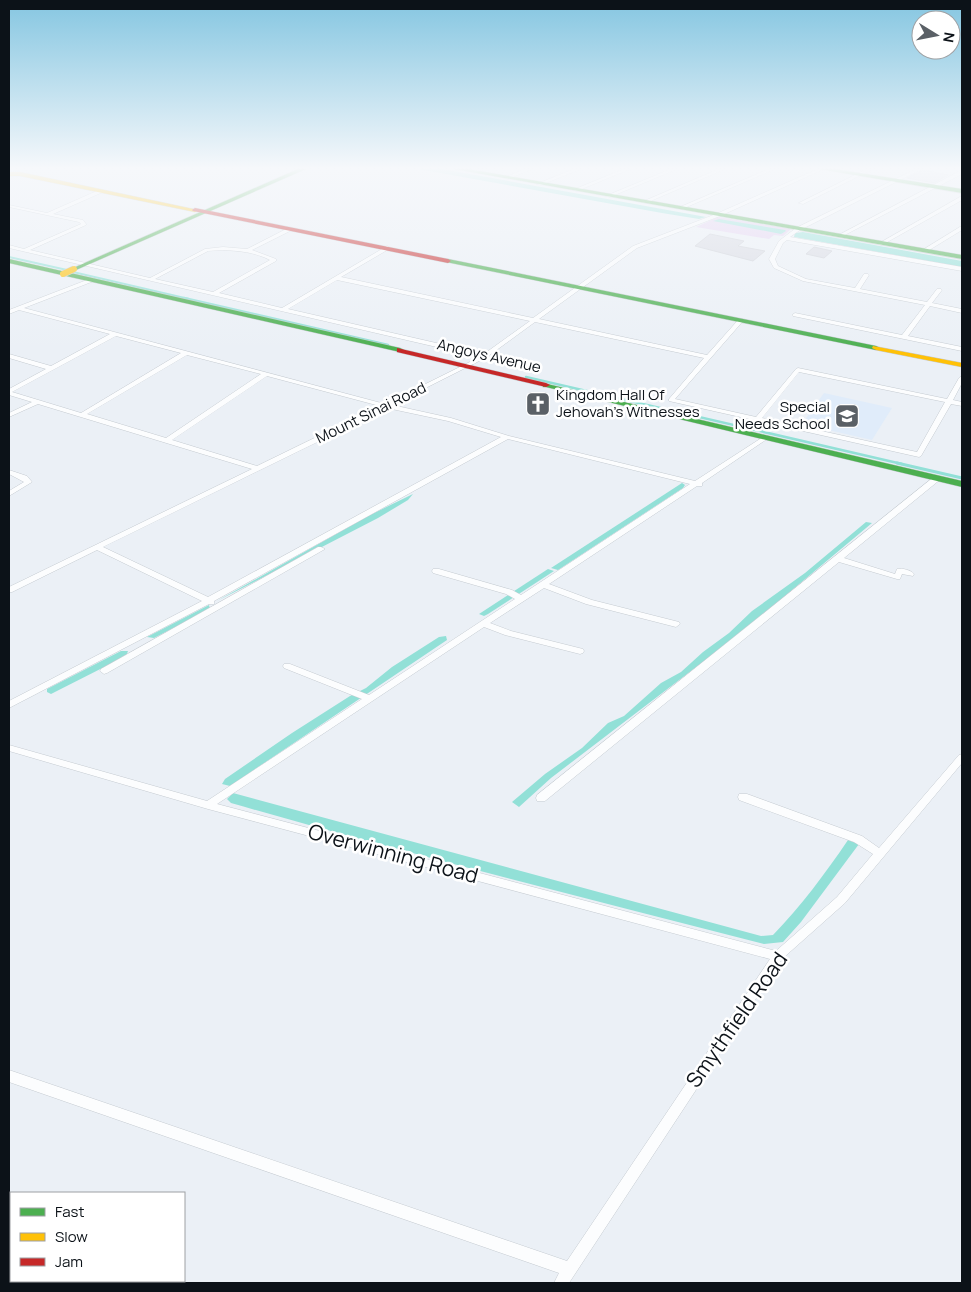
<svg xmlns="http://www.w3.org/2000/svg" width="971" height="1292" font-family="Manrope,sans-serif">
<rect width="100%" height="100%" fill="#ebf0f6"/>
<path fill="#e0ecfa" d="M824,393L892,408L872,440L802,424Z"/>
<path fill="#e4d0f0" d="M718,217L791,229L783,236L774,235L769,239L696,227Z"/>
<g fill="#92e0d7">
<path d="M418,169H442L706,217L699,219L662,213Z"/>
<path d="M719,219L785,230L786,231L781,234L713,221Z"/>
<path d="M803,232L962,261V267L794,237L795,233Z"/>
<path d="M682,483L685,485L683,488L558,570L551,568Z"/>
<path d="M413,494L408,500L378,518L217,601L370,515Z"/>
<path d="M866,522L872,523L742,632L551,778L519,807L512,802L545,774L582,748L608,723L624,716L661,683L681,672L703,652L729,633L752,611L805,573Z"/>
<path d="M548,569L554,571L488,614L484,616L479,614Z"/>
<path d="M209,605L210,609L154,638L147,637Z"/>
<path d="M446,636L447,640L230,786L222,784L225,779L292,733L350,696L366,688L392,667L439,637Z"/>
<path d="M121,651H128L126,656L51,694L47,692V689Z"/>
<path d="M233,793L761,936L773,935C801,906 825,874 848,840L859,844L801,922L783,942L764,944C586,898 408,854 231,803L227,799Z"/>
</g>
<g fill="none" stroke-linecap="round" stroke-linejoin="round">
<g stroke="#92e0d7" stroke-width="2">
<path d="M9,257L67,270"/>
<path d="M73,272L189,299"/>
</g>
<g stroke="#92e0d7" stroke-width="2.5">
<path d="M184,298L388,345"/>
<path d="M526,377L902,464"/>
</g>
<path stroke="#92e0d7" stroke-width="3" d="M897,463L962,478"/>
</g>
<g fill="#d7d9e2" stroke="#cccfd6">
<path d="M923,170L948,175L934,183L907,178Z"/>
<path d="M710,234L744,241L738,246L765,251L753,261L695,246Z"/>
<path d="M814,247L832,251L824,258L806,254Z"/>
</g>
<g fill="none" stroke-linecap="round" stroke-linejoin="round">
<defs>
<g id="street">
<path d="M478,169H485L474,173L472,172Z"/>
<path d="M525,169H532L508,179L504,178Z"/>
<path d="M574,169H581L541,185L537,184Z"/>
<path d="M624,169H630L577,191L573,190Z"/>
<path d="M671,169H677L610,197L606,196Z"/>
<path d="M719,169H725L646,203L642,202Z"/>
<path d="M769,169H775L682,209L678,208Z"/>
<path d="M818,169H824L720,216L637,248L539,319L707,355L739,319H743V321L675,399L756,417L796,369L798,368L947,399L959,378L962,376V383L953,400L962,402V406L951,404L921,456L919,457L669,401V399L704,358L535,322L487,357L392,405L451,418L509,436L695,481L763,437H767V439L702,483V486H697L549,584L592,600L679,622L680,624L676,627L586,604L544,588L490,623L511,631L583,649L584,651L583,653L580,654L505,635L484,627L217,804L776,951L837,897L873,854L854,842L739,800L738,797L739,794H747L862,836L879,848L959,755L962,754V763L845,903L782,959L569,1283H554L559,1273L9,1082V1070L567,1261L770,959L208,809L9,751V745L207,801L362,699L284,668L283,666L284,664H290L369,695L515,599L506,594L433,573L432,571L433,569H439L512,590L521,595L690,484L508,439L214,601V604H209L9,708V701L202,601L97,550L12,592H9V587L252,469L38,404L9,417V413L32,402L9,395V389L46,369L9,358V354L51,366L110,334L19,310L9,314V310L92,278L94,279V281L24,308L385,404L480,357L9,248V245L24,249L81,224L79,222L9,207V205L47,213L99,190H103V192L53,214L83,220L86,224V225L30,250L150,278L205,249L223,247L247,249L288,228H292V230L252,250L276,259V261L219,293L282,308L387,246L389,247V249L341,277L533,318L633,246L716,214ZM223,250C240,251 254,252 270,260L213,292L155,279L208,251ZM337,280L530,321L484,354L288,309ZM116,336L181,353L81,413L12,392ZM187,355L261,374L166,438L87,414ZM799,372L945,402L917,452L762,418ZM267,376L380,406L257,466L172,440ZM387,408L448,421L501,437L208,597L103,547Z"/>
<path d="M867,169H873L803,204L799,203Z"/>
<path d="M916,169H922L800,230L790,237L962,267V271L787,240L783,243L775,259L778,266L806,279L855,288L864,274H868L869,275L860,289L927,302L937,289H941L942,290L932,303L962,309V313L930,306L908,336L962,347V351L793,316L792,315L795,313L902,335L925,305L803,281L774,268L769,259L779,241L796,228Z"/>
<path d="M960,171H962V174L841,237L837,236Z"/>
<path d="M960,197H962V200L882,245L878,244Z"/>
<path d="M960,227H962V230L926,252L921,251Z"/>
<path d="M9,470L27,476L32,482L9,496V491L24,482L9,474Z"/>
<path d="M935,476H938L942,478L844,558L895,574L897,569C902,568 911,570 914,574L913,576L902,574L900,579H897L839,562L545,801H537L536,798L537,795Z"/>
<path d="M318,547H321L325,549L107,673L104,674L100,671L101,669Z"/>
</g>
<g id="fast">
<path d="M298,169H306L76,270L71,269Z"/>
<path d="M454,169H468L962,255V259Z"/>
<path d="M819,169H834L962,189V193Z"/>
<path d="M9,259L400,348L404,350L400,352L9,263Z"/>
<path d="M448,259L876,346L880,348L876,350L446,262L445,261Z"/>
<path d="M543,383L962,481V487L546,387H543Z"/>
</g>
<g id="slow">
<path d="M9,172H20L198,210L195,212L20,176H9Z"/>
<path d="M873,346L962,363V367L876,350L872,348Z"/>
</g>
<g id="jam">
<path d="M195,208L448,259L451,261L448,263L193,211L192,210Z"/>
<path d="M397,348L546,383L550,385L546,387L397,352Z"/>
</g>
</defs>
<use href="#street" stroke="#c5cbd1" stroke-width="1"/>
<use href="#fast" stroke="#c5cbd1" stroke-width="1"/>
<use href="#slow" stroke="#c5cbd1" stroke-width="1"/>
<use href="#jam" stroke="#c5cbd1" stroke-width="1"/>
<use href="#street" fill="#fcfdfe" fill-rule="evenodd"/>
<use href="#fast" fill="#4caf50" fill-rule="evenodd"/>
<use href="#slow" fill="#ffc107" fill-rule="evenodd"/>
<use href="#jam" fill="#c62828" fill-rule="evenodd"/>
<defs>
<path id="slow-bridge" d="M63,274L74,269"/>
</defs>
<use href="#slow-bridge" stroke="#c5cbd1" stroke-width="7" stroke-linecap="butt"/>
<use href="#slow-bridge" stroke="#ffc107" stroke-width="6"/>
</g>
<linearGradient id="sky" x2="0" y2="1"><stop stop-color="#85c6e1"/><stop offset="0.48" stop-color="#f6f8fb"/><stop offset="1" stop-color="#f6f8fb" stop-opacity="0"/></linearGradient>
<rect width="971" height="350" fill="url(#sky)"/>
<defs>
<symbol id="church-square" viewBox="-11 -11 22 22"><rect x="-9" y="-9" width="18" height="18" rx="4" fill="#5a6066" stroke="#fff"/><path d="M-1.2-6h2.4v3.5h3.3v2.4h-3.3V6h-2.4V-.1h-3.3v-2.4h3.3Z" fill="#fff"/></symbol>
<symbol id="school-square" viewBox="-11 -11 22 22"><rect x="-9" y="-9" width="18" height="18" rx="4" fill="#5a6066" stroke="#fff"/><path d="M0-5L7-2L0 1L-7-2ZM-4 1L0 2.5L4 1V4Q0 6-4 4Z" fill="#fff"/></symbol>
</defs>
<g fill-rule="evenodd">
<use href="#church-square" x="524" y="390" width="28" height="28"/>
<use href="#school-square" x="833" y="402" width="28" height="28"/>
</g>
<g text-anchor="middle" stroke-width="5" stroke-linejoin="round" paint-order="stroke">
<g font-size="15" fill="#0c1218" stroke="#fff">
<text transform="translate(489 356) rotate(13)" y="5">Angoys Avenue</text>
<text transform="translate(371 413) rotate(-26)" y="5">Mount Sinai Road</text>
</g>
<g font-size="15" fill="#0c1218" stroke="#fff" text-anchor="start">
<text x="556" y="400">Kingdom Hall Of<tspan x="556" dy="17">Jehovah’s Witnesses</tspan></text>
<text x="830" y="412" text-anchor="end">Special<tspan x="830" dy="17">Needs School</tspan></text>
</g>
<g font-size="21" fill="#0c1218" stroke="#fff">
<text transform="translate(393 854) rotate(15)" y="7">Overwinning Road</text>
<text transform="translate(737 1020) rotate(-55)" y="7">Smythfield Road</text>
</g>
</g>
<rect width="971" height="1292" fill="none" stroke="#0c1218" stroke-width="20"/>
<rect x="10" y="1192" width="175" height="90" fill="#ffffff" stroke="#9ea0a3"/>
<rect x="20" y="1208" width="25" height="8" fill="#4caf50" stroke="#9ea0a3"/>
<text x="55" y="1217" font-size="15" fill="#0c1218">Fast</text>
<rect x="20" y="1233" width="25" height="8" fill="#ffc107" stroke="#9ea0a3"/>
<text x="55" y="1242" font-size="15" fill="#0c1218">Slow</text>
<rect x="20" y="1258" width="25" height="8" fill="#c62828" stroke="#9ea0a3"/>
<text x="55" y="1267" font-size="15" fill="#0c1218">Jam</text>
<g transform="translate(936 35) rotate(100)"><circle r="24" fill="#ffffff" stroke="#9ea0a3"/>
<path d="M0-4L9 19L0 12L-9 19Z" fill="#5a6066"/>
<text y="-8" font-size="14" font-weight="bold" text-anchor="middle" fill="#0c1218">N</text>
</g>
</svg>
